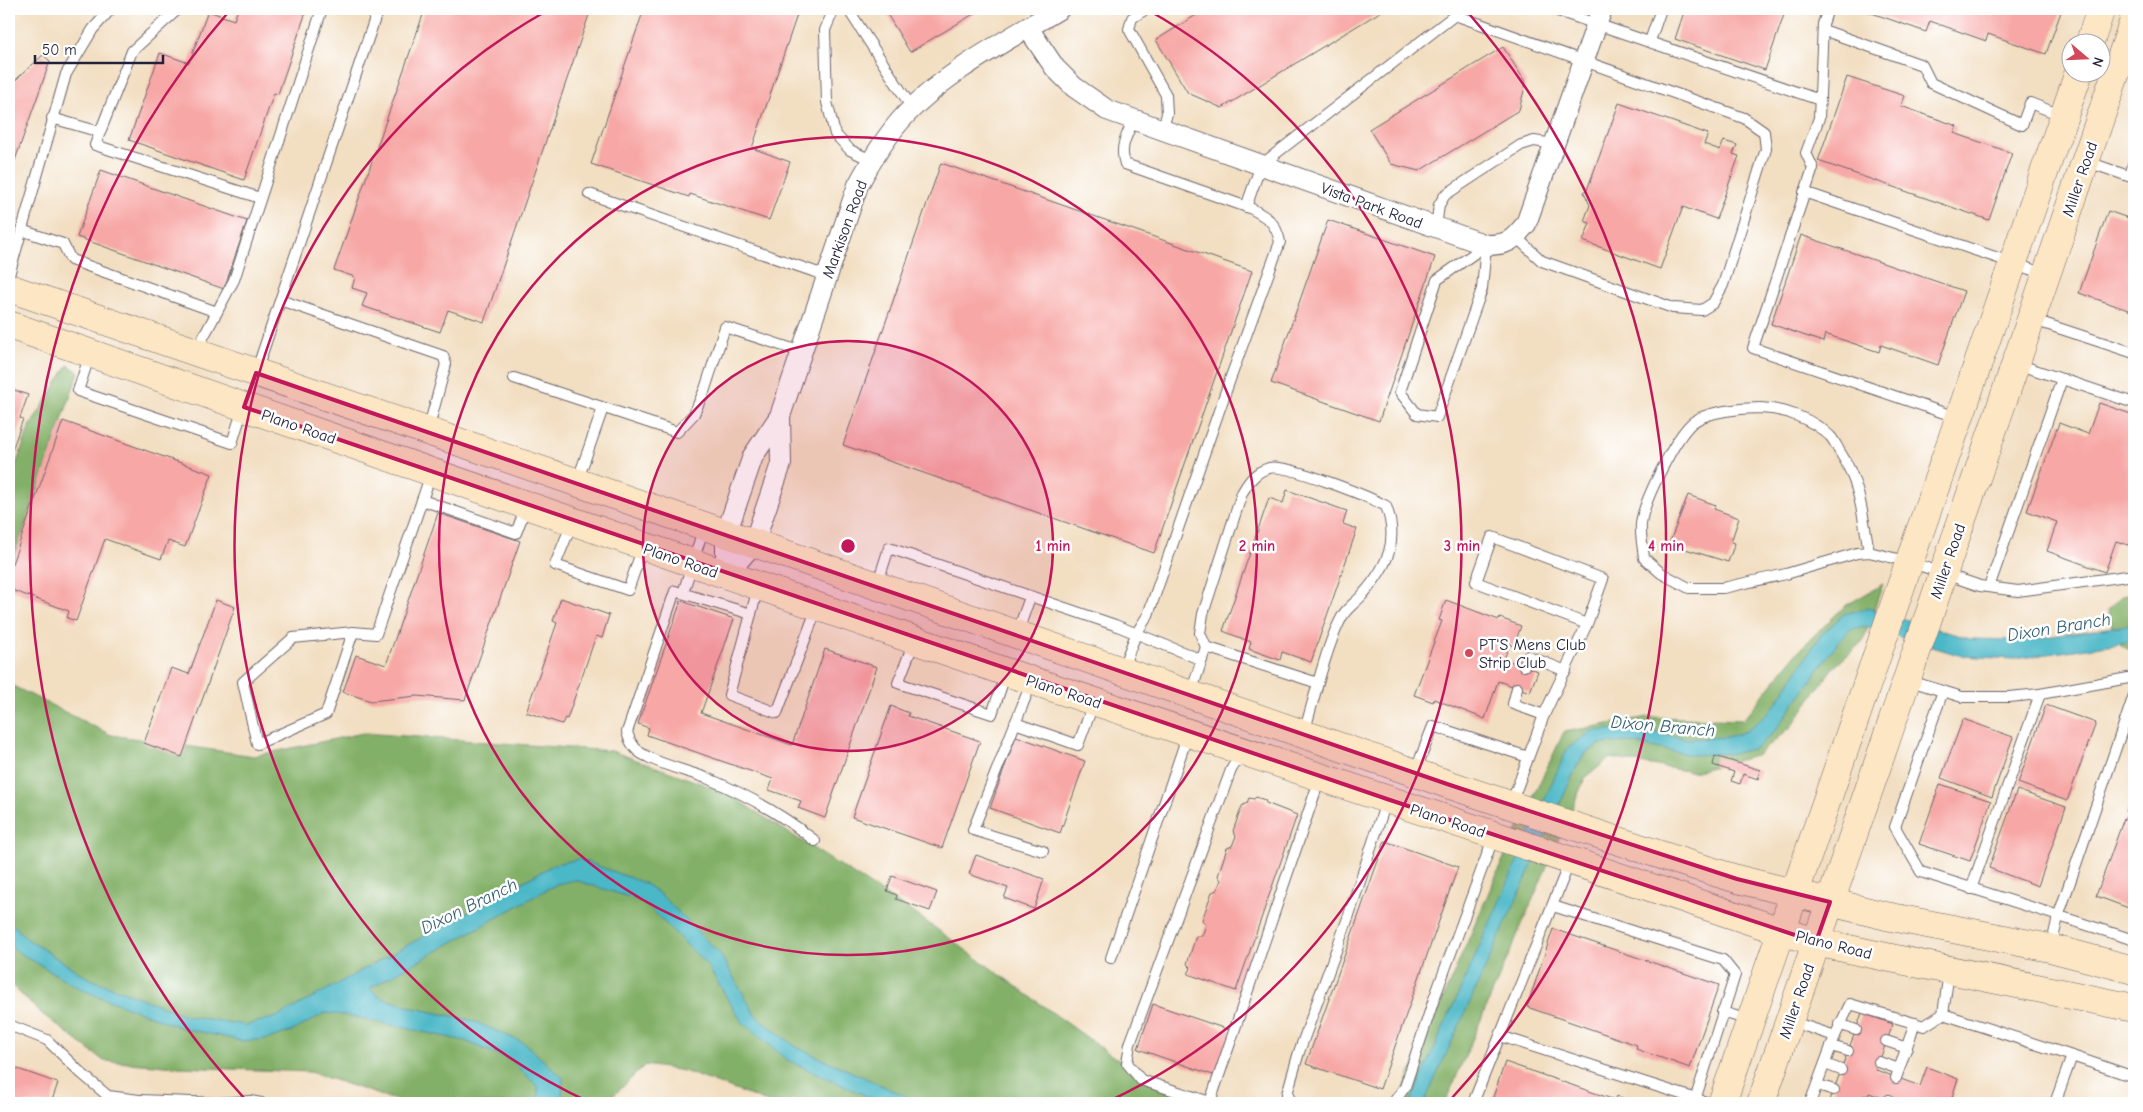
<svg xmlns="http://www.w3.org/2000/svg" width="2143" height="1112" font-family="'Comic Neue',sans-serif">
<rect width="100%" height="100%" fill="#fff"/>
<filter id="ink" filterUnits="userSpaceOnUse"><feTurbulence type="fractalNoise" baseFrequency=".02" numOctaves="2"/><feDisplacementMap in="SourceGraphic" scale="10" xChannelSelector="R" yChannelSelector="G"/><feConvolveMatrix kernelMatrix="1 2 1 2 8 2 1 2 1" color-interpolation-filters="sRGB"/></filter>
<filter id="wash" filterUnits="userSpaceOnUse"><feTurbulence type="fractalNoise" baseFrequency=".0096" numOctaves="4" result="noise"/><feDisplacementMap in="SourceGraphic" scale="20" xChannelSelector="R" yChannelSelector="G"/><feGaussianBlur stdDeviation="1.12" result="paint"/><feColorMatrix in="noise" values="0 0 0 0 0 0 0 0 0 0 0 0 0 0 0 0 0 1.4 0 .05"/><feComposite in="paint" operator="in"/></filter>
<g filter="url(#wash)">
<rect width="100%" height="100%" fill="#f2dec1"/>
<g fill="#83b068" stroke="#526952">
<path d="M68,365L79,372L9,570V485L29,428Z"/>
<path d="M1883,584L1863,641L1831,670L1791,727L1756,756L1693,772L1610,758L1585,778L1445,1103H1398L1501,864L1564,732L1648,717L1743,720L1800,649L1845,606Z"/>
<path d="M2134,592V650C2114,650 2112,626 2108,610L2122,595Z"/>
<path d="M9,684L111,735L254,756L363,733L612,751L725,792L920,917L1121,1062L1186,1103H770L684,1071L645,1065L606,1103H404L310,1072L178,1067L104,1061L41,1013L9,983Z"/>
</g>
<g fill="#4bb8c7" stroke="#366d81">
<path d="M1868,608L1970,639L2025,640L2134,624V641L2015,659L1962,656L1864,626L1849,630L1833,649L1775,731L1756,748L1735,753L1691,755L1627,742L1600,744L1585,754L1578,764L1424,1103H1410L1567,749L1592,731L1631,728L1689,739L1727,737L1747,731L1772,709L1821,635L1844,614Z"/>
<path d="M579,859L644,883L660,894L720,954L756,1016L796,1047L921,1103H882L787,1060L742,1022L707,965L651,909L635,899L575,880L557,884L370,988L379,997L413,1008L471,1020L524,1043L563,1078L562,1103H539L538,1087L512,1061L465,1041L350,1016L325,1013L295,1030L268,1039L242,1041L182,1028L82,990L18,952L9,944V920L27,939L88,978L188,1016L246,1025L277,1017L555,864Z"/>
</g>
<g id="blocks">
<g fill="#f7a7a5">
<path d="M238,9H307L278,94L274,93L244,180L129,140L160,53L189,63L208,11L234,20Z"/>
<path d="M425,9H591L484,322L448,310L440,332L362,306L367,293L352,288L355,277L334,270Z"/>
<path d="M644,9H799L752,148L790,162L769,220L690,194L689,197L591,164Z"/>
<path d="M884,9H982L910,52Z"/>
<path d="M1206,9H1385L1222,108L1188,93L1156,40Z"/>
<path d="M1685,9H1786L1765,70L1675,39Z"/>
<path d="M1870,9H2062L2046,54L1988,34L1986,41L1930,21L1926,32L1869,12Z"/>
<path d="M1503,47L1526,83L1519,110L1419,171L1391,164L1369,129Z"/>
<path d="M43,55L50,61L14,163L9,161V86Z"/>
<path d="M1847,77L1905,96L1901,106L1957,126L1954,133L2012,153L1989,220L1818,161Z"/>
<path d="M1619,103L1708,134L1704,144L1720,150L1724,141L1737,145L1733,154L1739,156L1716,219L1683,207L1660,269L1583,241L1590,223L1584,221L1590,205L1584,192L1587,190Z"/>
<path d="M941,163L1252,271L1154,553L843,445Z"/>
<path d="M101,170L247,221L224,289L77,237Z"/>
<path d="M2108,211L2134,220V312L2079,293Z"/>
<path d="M1328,220L1435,257L1379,421L1271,383Z"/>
<path d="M1801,235L1964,291L1938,365L1881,345L1879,352L1825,334L1823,342L1771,324Z"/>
<path d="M9,388L28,395L20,418L23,419L9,459Z"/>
<path d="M2099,403L2134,415V547L2116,541L2105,572L2047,551L2057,522L2027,511L2059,423L2088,434Z"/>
<path d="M63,421L212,474L185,547L168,541L161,559L105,539L76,621L67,618L69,611L9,589V572Z"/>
<path d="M1287,490L1347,511L1343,524L1357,529L1311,662L1282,652L1280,660L1249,649L1251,642L1223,631L1269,498L1283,503Z"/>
<path d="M1688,495L1716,505L1714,509L1739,518L1731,542L1735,543L1728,562L1669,544Z"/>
<path d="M438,513L520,541L465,700L417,696L371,701L343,692L356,655L386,665Z"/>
<path d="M561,598L609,615L602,638L596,636L567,719L565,718L562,724L526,712L557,623L553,621Z"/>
<path d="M216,600L235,607L182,757L144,743L171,668L189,674Z"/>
<path d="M1446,600L1499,620L1500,618L1521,626L1514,646L1510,644L1504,659L1538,671L1530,692L1498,681L1485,719L1434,699L1433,702L1414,695L1442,621L1439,620Z"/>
<path d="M681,601L734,619L701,713L792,745L825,649L877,667L825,818L798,808L801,801L769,790L773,779L647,735L649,728L638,724Z"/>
<path d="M2046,705L2096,723L2067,801L2018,783Z"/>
<path d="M891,706L909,713L908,716L980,741L942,848L852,817Z"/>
<path d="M1963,719L2013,737L1992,797L1941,778Z"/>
<path d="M1016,736L1085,761L1060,833L990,808Z"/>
<path d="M1715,756L1760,770L1758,779L1743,774L1740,784L1731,781L1734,772L1713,765Z"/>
<path d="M1940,784L1991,801L1970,861L1919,844Z"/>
<path d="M2017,790L2066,807L2038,886L1989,868Z"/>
<path d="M2134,791V815L2126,812Z"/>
<path d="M1256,797L1265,800L1266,803L1297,815L1236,991L1188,974L1191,968L1187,964L1196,936H1202L1206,925L1202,920L1212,892L1217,890L1221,880L1218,876L1227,848L1232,846L1236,836L1233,831L1242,806L1247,803L1249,798L1254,799Z"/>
<path d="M2124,818L2134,822V910L2096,896Z"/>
<path d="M1385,841L1458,867L1380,1089L1306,1064Z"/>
<path d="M976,855L1044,879L1034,909L1004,898L1008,888L969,874Z"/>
<path d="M892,876L937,892L930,911L896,899L897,895L887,891Z"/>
<path d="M1553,929L1719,985L1690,1068L1636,1049L1637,1045L1527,1007Z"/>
<path d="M1153,1004L1232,1031L1216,1076L1138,1049Z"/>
<path d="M1862,1013L1893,1024L1876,1070L1920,1086L1927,1067L1958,1079L1950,1103H1897L1869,1093L1865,1103H1829Z"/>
<path d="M1505,1062L1615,1100L1617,1096L1637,1103H1491Z"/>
<path d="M9,1066L58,1083L51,1103H9Z"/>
</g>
</g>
</g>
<g filter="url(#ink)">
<use href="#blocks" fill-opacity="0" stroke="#6b646a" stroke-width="1"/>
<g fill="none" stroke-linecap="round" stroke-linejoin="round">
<defs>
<g id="lane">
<path d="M178,9L132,51L95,145L260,198"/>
<path d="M834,9L825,30L827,102L835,134L850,150L871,160"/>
<path d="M848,9L912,108"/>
<path d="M1146,9L1132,18L1129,29L1166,95L1167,114L1162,130"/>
<path d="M1552,9L1820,100"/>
<path d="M1828,9L1823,24L1819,118L1806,153L1813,168L1753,348L1959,418"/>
<path d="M1823,30L1922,65L1931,83L2022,125L2030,103L2063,116"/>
<path d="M1650,41L1661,9"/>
<path d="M52,118L100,132"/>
<path d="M2085,161L2134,178"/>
<path d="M2130,176L2134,161"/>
<path d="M1804,192L2045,274"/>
<path d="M589,194L827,276"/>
<path d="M1246,207L1261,165L1455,15L1744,118L1764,132L1766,149L1723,285L1713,303L1702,310L1673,308L1542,261L1516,237"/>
<path d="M1436,227L1439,205L1445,195L1521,145L1534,141L1554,144"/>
<path d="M21,230L63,244L71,260L217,312"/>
<path d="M1486,245L1482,289L1437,417L1417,414L1400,392L1437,280Z"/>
<path d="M9,275L66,74L93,29L111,9"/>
<path d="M280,300L443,356L446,364L428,430"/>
<path d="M2031,319L2134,353"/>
<path d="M196,351L234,280L322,9"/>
<path d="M90,354L78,391L232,443L243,408"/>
<path d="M2017,364L2134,403"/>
<path d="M256,372L378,9"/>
<path d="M514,378L677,432L694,414L705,389L725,327L802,352"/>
<path d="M577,482L603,408"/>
<path d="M422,500L516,533L526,507"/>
<path d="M572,523L555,565L628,590L643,547"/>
<path d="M1869,552C1863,517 1860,482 1840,452C1837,447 1834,440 1830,436C1812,419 1785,409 1761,408C1743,408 1706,411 1692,423C1675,438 1643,502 1641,524C1640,535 1643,547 1644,558L1661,573L1689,588H1723L1786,574L1857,553L1869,552L1910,562L1980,586L2018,591L2134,575"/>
<path d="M877,585L889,548L1115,625L1202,660"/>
<path d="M1989,587L2062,379"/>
<path d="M758,588L729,695L777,713L817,608"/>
<path d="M683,593L704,527"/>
<path d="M751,614L675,591L627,732C630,744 636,752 648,757C667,767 689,771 709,779C747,795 783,815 815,841"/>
<path d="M353,632L293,638L243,682L257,744L326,714L353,632L376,634L431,474"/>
<path d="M1017,634L1030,597"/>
<path d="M914,642L898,683L992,714L1006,673"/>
<path d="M1206,647L1200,633L1203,614L1242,493C1249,481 1255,472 1269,468C1286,463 1369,497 1386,506C1399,541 1388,565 1364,593C1358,601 1349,606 1343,615C1332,634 1324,662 1318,683"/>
<path d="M1524,666L1528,656L1566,671"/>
<path d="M1122,670L1136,634L1148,615L1228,385L1280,242C1276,222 1267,217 1250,208L1125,164C1119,147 1127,136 1133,120"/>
<path d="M1907,680L1962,697H2009L2040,694L2134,677"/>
<path d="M1032,681L973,830L1043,851"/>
<path d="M1517,688L1513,704L1544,715"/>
<path d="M1943,691L1895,827L1921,872L2134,940"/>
<path d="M1191,693L1206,647L1318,683L1304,733"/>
<path d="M1015,723L1078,745L1094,702"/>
<path d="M1241,753L1231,770L1130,1044L1127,1063L1141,1080L1210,1102L1320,778"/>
<path d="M1415,772L1433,726L1528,757"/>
<path d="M1511,804L1544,715L1587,624L1603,579L1492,537L1476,582L1587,624"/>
<path d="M1971,889L2040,694"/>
<path d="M1553,906L1723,960L1735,975L1694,1103"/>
<path d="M2051,947L2058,917L2134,695"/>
<path d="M1111,958L1188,734"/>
<path d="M1949,972L1943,1014L2072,1056"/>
<path d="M1722,1012L1749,1020"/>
<path d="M1790,1021L1835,1036L1850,1004L1924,1026L1943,1014"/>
<path d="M1839,1024L1856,1030"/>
<path d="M9,1025L47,1040L81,1073L108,1096L139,1100"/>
<path d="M1500,1036L1709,1103"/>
<path d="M1886,1041L1907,1048"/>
<path d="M1831,1046L1848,1051"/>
<path d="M1879,1062L1899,1069"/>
<path d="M1825,1064L1841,1070"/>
<path d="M1896,1078L1915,1023"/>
<path d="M1818,1085L1834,1090"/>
<path d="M1865,1101L1872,1103"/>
<path d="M137,1103L139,1100L217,1103L250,1101L261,1103"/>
<path d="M1292,1103L1287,1094L1299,1052L1349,915L1387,799"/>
<path d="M1393,1103L1405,1087L1434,999L1494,836"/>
<path d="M1473,1103L1570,861"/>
<path d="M1810,1103L1835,1036"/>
<path d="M1887,1103L1889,1100"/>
<path d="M2055,1103L2072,1056L2134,1077"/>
</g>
<g id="street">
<path d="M1028,28L1055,68L1074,87L1107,110L1486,245C1508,245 1512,241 1526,224L1602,9"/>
<path d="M726,575V534L753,456L780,416L858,185C870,163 883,141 900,121C940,75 1006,41 1059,9"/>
<path d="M726,575L754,543L781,464L780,416"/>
</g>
<g id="secondary">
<path d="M2090,42L2101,9"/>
<path d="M9,288L754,543L1450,785L1679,861L1737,879L1886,916L2050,948L2134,970"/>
<path d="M9,325L1006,672L1781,931L1816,942L1886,957L2134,1008"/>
<path d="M1722,1103L2079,72"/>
<path d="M1761,1103L2134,20"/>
</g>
</defs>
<use href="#lane" stroke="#6b646a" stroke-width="12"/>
<use href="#street" stroke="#6b646a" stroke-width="22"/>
<use href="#secondary" stroke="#6b646a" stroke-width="29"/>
<use href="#lane" stroke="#fff" stroke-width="10"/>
<use href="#street" stroke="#fff" stroke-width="20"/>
<use href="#secondary" stroke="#fce6c4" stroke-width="28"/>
</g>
</g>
<path fill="#c2185b" fill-opacity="0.2" stroke="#c2185b" stroke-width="4" stroke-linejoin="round" d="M256,373L1450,785L1737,879L1830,902L1816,942L1387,799L244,407Z"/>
<circle cx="848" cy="546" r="205" fill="#c2185b" fill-opacity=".12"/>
<g fill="none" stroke="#c2185b" stroke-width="2.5">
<circle cx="848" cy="546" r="205"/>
<circle cx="848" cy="546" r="409"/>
<path d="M589 1102A614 614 0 0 1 550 9M1146 9A614 614 0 0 1 1107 1102"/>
<path d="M245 1099A818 818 0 0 1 231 9M1465 9A818 818 0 0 1 1451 1099"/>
</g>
<circle fill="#d1495b" stroke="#fff" stroke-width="2" cx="1469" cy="653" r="5"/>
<g text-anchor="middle" stroke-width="5" stroke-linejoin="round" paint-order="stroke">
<g font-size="16" fill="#22223b" stroke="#fff">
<text transform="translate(2079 179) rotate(-71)" y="6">Miller Road</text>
<text transform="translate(1372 205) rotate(20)" y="6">Vista Park Road</text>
<text transform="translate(844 229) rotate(-70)" y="6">Markison Road</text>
<text transform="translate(299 426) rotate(19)" y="6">Plano Road</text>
<text transform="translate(681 560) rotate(19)" y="6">Plano Road</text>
<text transform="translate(1947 561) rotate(-71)" y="6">Miller Road</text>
<text transform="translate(1064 691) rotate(18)" y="6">Plano Road</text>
<text transform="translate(1448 820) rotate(18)" y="6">Plano Road</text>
<text transform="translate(1834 944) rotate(14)" y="6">Plano Road</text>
<text transform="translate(1796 1001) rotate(-71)" y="6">Miller Road</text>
</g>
<g font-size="16" fill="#22223b" stroke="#fff" text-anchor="start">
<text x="1479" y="650">PT'S Mens Club<tspan x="1479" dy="18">Strip Club</tspan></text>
</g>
<g font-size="18" font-style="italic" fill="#325e73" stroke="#fff">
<text transform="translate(2059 627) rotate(-9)" y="6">Dixon Branch</text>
<text transform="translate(1663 726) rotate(5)" y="6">Dixon Branch</text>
<text transform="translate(469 906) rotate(-26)" y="6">Dixon Branch</text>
</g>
</g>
<circle cx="848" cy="546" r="8" fill="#c2185b" stroke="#fff" stroke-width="2.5"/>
<g font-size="15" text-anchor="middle" font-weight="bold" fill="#c2185b" stroke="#fff" stroke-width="5" stroke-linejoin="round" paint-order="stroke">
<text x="1053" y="551">1 min</text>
<text x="1257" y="551">2 min</text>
<text x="1462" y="551">3 min</text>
<text x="1666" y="551">4 min</text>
</g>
<rect width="2143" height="1112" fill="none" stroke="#fff" stroke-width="30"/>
<g transform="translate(2086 58) rotate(109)"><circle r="24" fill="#ffffff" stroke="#a7a7b1"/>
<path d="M0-4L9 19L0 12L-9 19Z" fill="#d1495b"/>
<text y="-8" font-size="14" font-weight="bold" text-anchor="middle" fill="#22223b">N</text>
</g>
<path d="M35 55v8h128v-8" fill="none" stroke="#22223b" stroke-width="2.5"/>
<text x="42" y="55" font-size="15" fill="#22223b" stroke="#ffffff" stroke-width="4" paint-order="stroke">50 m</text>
</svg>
